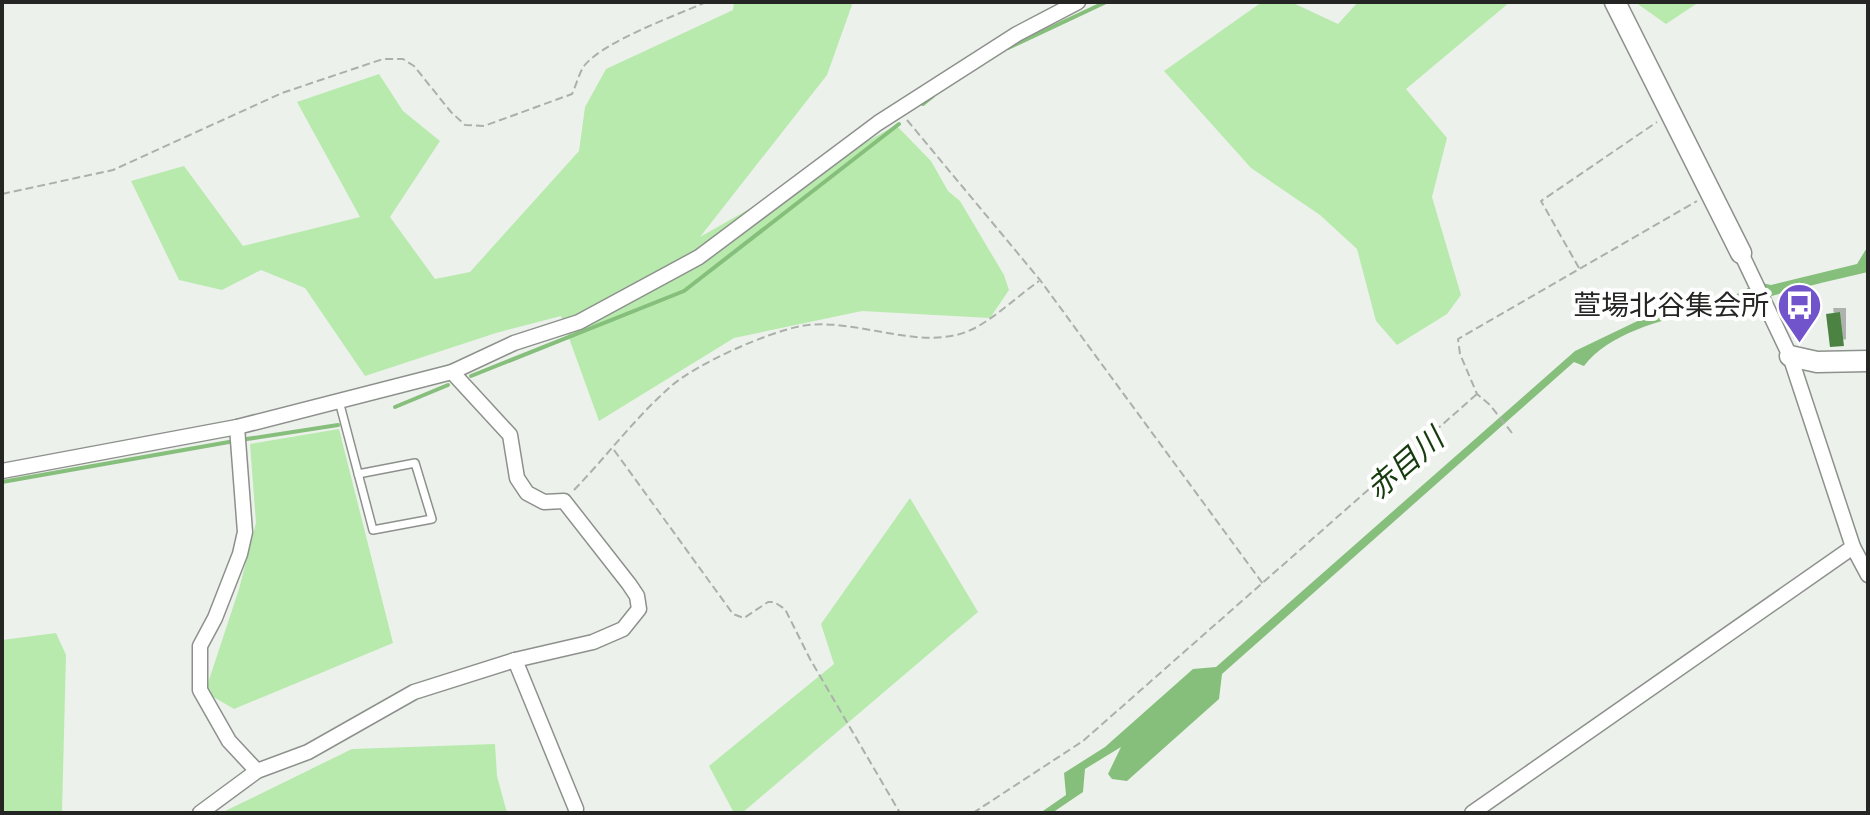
<svg xmlns="http://www.w3.org/2000/svg" width="1870" height="815" font-family="'DejaVu Sans','Noto Sans JP',sans-serif">
<defs>
<filter id="shadow"><feDropShadow dx="7" dy="-7" stdDeviation="0" flood-color="#0004"/></filter>
</defs>
<rect width="100%" height="100%" fill="#edf1ec"/>
<g fill="#b8eaae">
<path d="M734,2H853L827,75L700,237L896,125L931,161L948,191L960,201L1004,275L1009,290L990,318L862,311L734,338L599,421L561,316L496,333L365,376L305,288L261,270L222,290L179,280L131,181L184,166L243,246L360,217L297,102L379,74L403,111L440,141L390,217L435,279L470,272L579,151L585,107L606,69L733,10Z"/>
<path d="M1262,2H1291L1338,24L1358,2H1510L1406,89L1447,138L1432,197L1461,295L1447,314L1397,345L1376,321L1357,249L1320,215L1251,168L1164,71Z"/>
<path d="M1635,2H1699L1666,24Z"/>
<path d="M339,429L393,643L234,709L205,692L239,589L256,523L250,444Z"/>
<path d="M910,498L978,612L742,813H734L709,766L834,664L821,624Z"/>
<path d="M56,633L66,655L62,812L2,813V640Z"/>
<path d="M495,744L497,776L507,813H221L352,749Z"/>
</g>
<path fill="#86bf7b" d="M1868,246V272C1818,283 1768,297 1718,310C1712,312 1706,311 1700,312C1662,319 1608,334 1584,366L1574,362L1222,674L1219,699L1127,781L1112,779L1108,774L1121,747L1085,769L1083,792L1052,813H1040L1066,795L1064,773L1105,747L1193,669L1216,667L1575,351L1650,315L1674,313L1743,292L1750,286L1762,283L1771,285L1857,264Z"/>
<g fill="none" stroke-linecap="round" stroke-linejoin="round">
<g stroke="#86bf7b" stroke-width="4">
<path d="M1008,48L1106,2"/>
<path d="M923,104L933,96"/>
<path d="M471,376L684,291L899,124"/>
<path d="M395,407L448,385"/>
<path d="M247,439L338,425"/>
<path d="M2,482L229,442"/>
</g>
</g>
<path fill="#4d8343" filter="url(#shadow)" d="M1840,312L1844,346L1830,347L1826,314Z"/>
<g fill="none" stroke-linecap="round" stroke-linejoin="round">
<defs>
<path id="lane" d="M339,401L373,530L432,519L415,463L358,474"/>
<g id="street">
<path d="M1741,253L1790,356L1853,547L1868,575"/>
<path d="M237,427L245,532L240,554L215,618L200,646V690L229,741L257,771"/>
<path d="M2,471L237,427L452,372L514,343L579,322L699,257L878,123L1017,34L1078,2"/>
<path d="M515,660L576,809"/>
<path d="M200,813L257,771L308,752L414,692L515,660L593,642L623,629L639,609L637,596L629,584L564,501L544,502L527,493L517,478L510,435L452,372"/>
<path d="M1472,813L1853,547"/>
</g>
<g id="secondary">
<path d="M1615,2L1741,253"/>
<path d="M1790,356L1817,362L1868,361"/>
</g>
</defs>
<use href="#lane" stroke="#8d918c" stroke-width="10"/>
<use href="#street" stroke="#8d918c" stroke-width="17"/>
<use href="#secondary" stroke="#8d918c" stroke-width="23"/>
<g stroke="#acb0ab" stroke-width="2" stroke-dasharray="8 4" stroke-linecap="butt">
<path d="M907,120L1040,280L1263,584"/>
<path d="M2,194L113,170L282,93L383,59H403L414,66L451,112L465,125L484,126L572,94C576,86 579,73 584,66C604,41 675,16 706,2"/>
<path d="M1579,268L1541,201L1657,122"/>
<path d="M1512,433L1490,405L1477,394L1460,354L1458,339L1697,201"/>
<path d="M614,450L733,614L744,618L768,602H774L785,609L810,659L900,813"/>
<path d="M574,490C606,457 635,418 669,388C695,364 766,333 801,326C857,316 923,355 975,328C997,316 1018,296 1039,281"/>
<path d="M973,813L1083,741L1477,394"/>
</g>
<use href="#lane" stroke="#fff" stroke-width="7"/>
<use href="#street" stroke="#fff" stroke-width="14"/>
<use href="#secondary" stroke="#fff" stroke-width="20"/>
</g>
<defs>
<symbol id="bus-pin" viewBox="-11 -11 22 30"><path d="M0 17L-7.5 6A9.5 9.5 0 1 1 7.5 6Z" fill="#7153cc" stroke="#fff"/><path d="M-5-6H5V4H4V6H2V4H-2V6H-4V4H-5ZM-3.5-4V0h7V-4ZM-3.5 1.2v1.5H-2V1.2ZM2 1.2v1.5H3.5V1.2Z" fill="#fff"/></symbol>
</defs>
<g fill-rule="evenodd">
<use href="#bus-pin" x="1774" y="280" width="51" height="69"/>
</g>
<g text-anchor="middle" stroke-width="8" stroke-linejoin="round" paint-order="stroke">
<g font-size="28" fill="#252624" stroke="#fff" text-anchor="end">
<text x="1769" y="315">萱場北谷集会所</text>
</g>
<g font-size="30" font-style="italic" fill="#163c0e" stroke="#fff">
<text transform="translate(1405 464) rotate(-41)" y="10">赤目川</text>
</g>
</g>
<rect width="1870" height="815" fill="none" stroke="#252624" stroke-width="8"/>
</svg>
